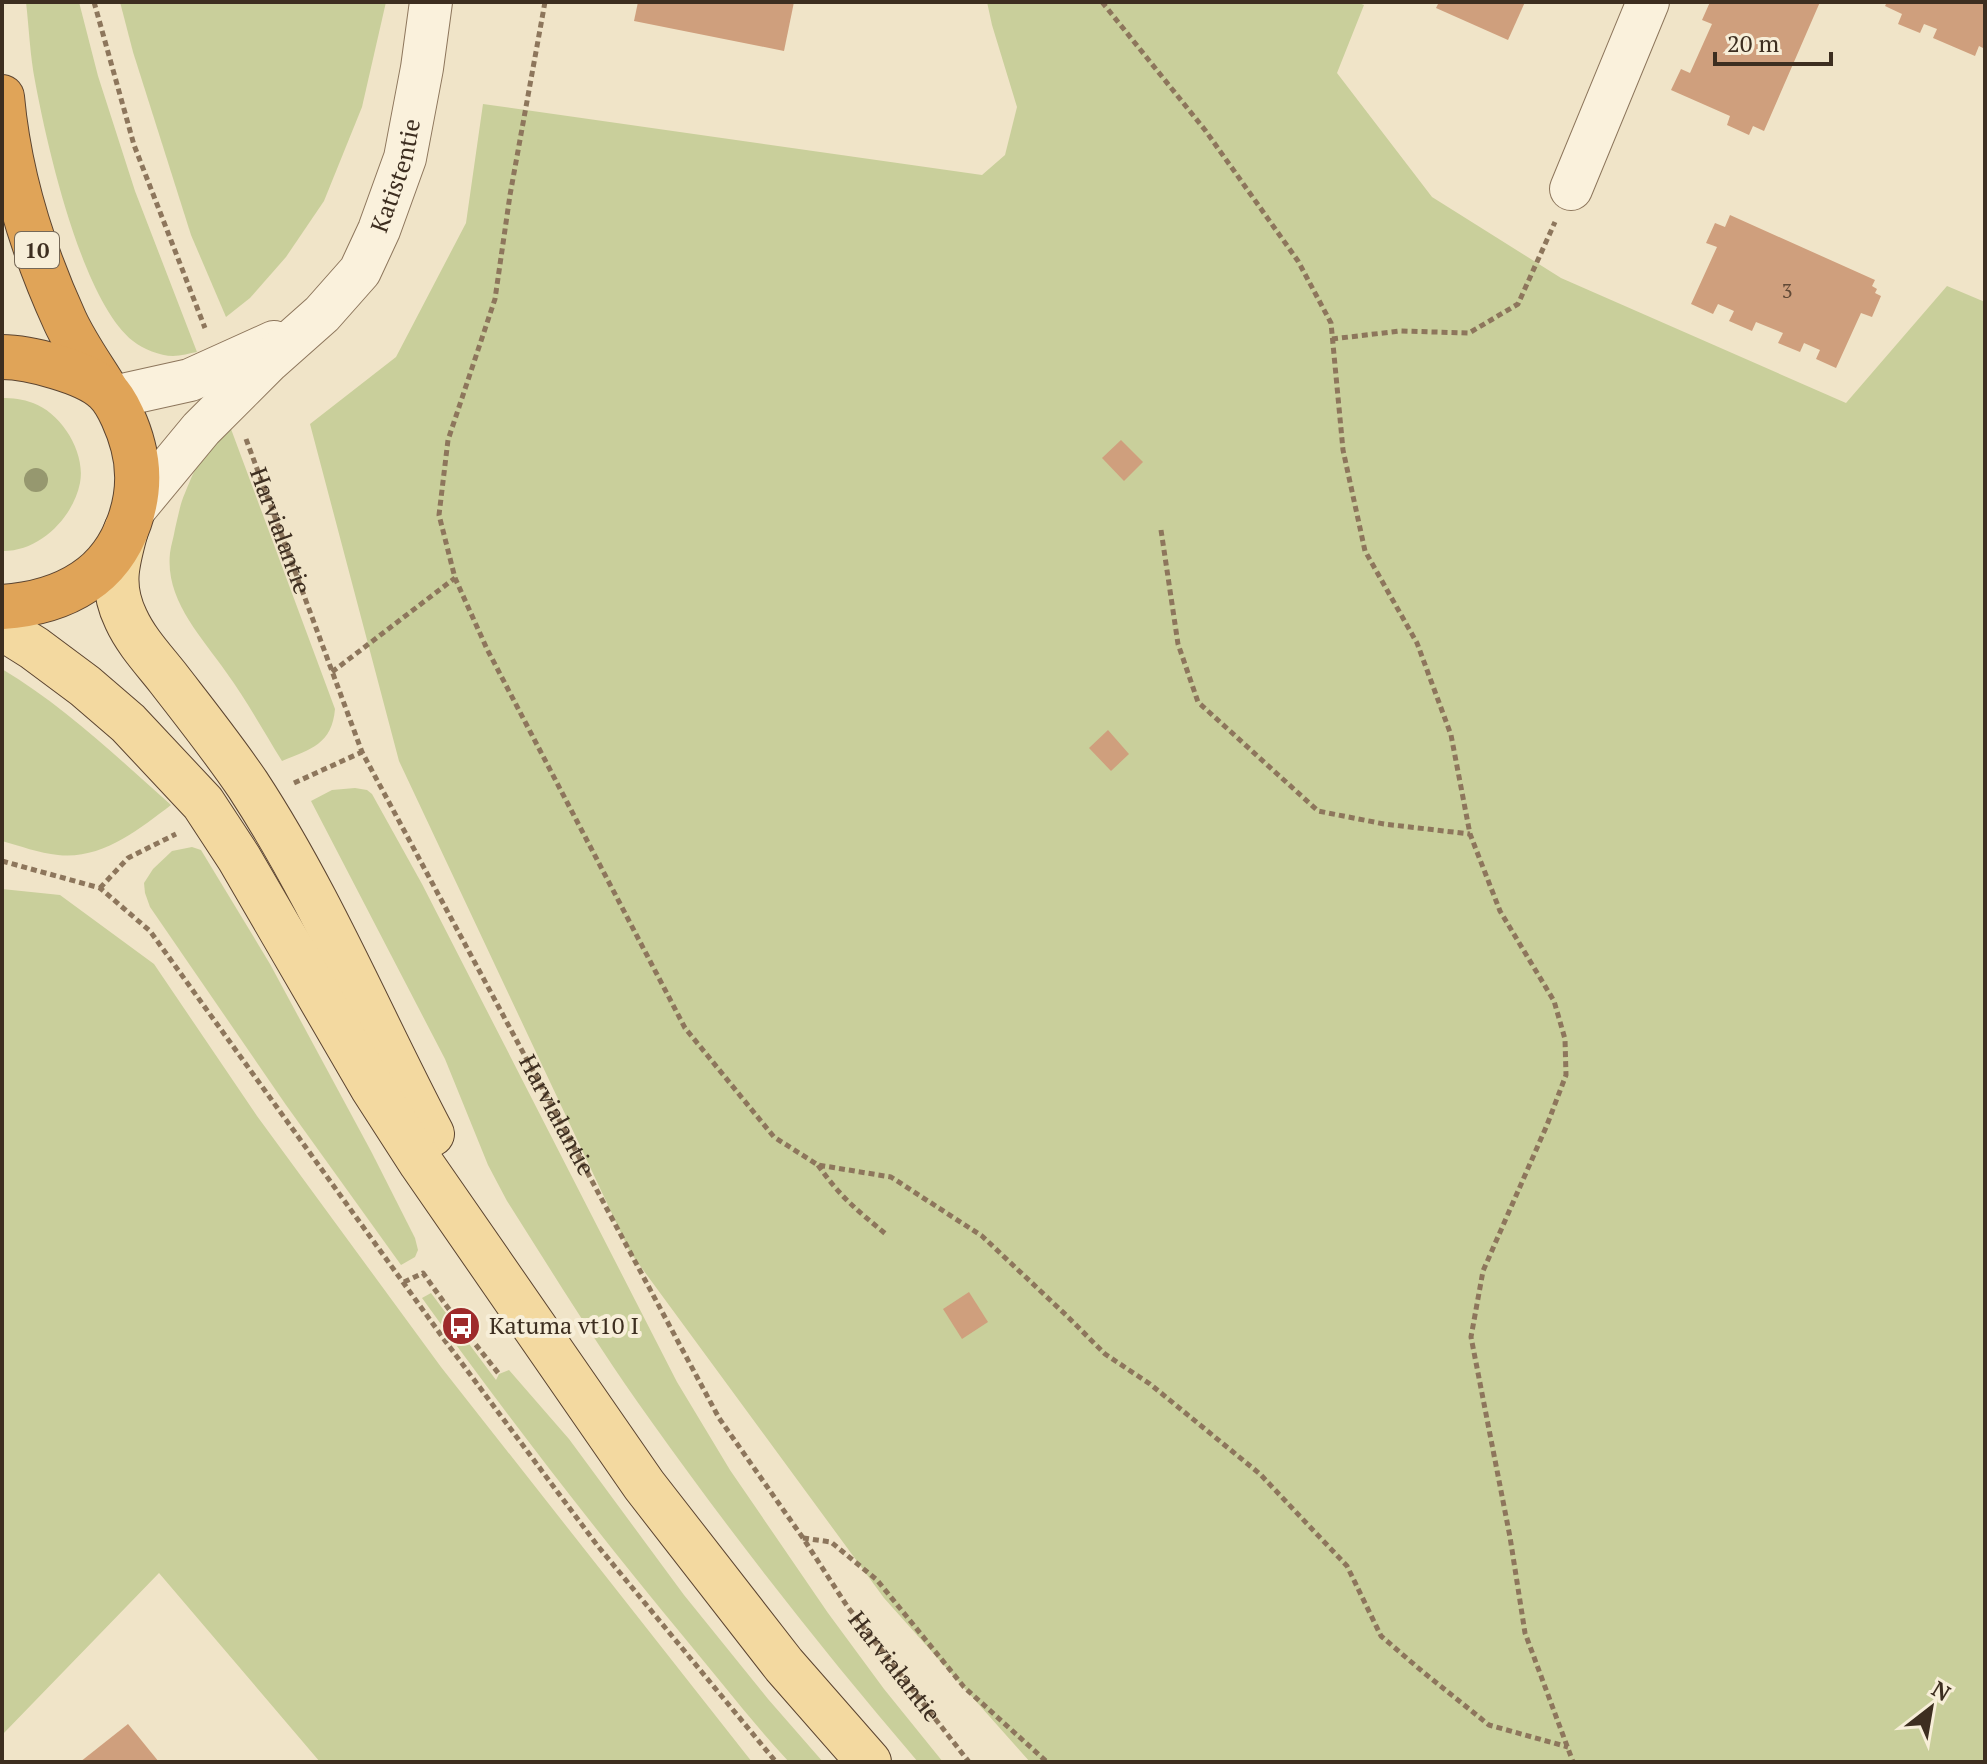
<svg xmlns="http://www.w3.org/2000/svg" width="1987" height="1764" font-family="'PT Serif',serif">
<rect width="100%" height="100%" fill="#f0e4c8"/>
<g fill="#c9cf9b">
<path d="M26,2H79L98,76L135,191L197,352C190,353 181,356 173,356C160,356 143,349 133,341C82,301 47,146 35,81C30,55 29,28 26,2Z"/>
<path d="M120,2H386L362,107L324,201L286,257L250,298L226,317L191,235L133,52Z"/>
<path d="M987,2H1356L1364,5L1337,73L1432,197L1561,278L1846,403L1947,286L1985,302V1762H1030L884,1598L630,1252L399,761L310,424L396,357L466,223L483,104L982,175L1005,155L1017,107L992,25Z"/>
<path d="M2,398C12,398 23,399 33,403C61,413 86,452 80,483C73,518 39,552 2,551Z"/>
<path d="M231,429L335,709C332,744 311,749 282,761C264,732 247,701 226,672C201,636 165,600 170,553C171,545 174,536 175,529C178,517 180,504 185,493C197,464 204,447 231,429Z"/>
<path d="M2,669C64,706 117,757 171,805C138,830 101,860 58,855C39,853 20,846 2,841Z"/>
<path d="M355,788L367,790L372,794L422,884L677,1382L730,1470L828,1613L884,1689L943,1762H918C824,1652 735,1539 651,1421C600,1350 554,1275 507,1201L488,1165L445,1059L311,801L332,790Z"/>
<path d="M192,847L201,850L270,964L372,1153L415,1238L418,1250L415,1257L401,1265L286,1105L150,907L145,893L144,883L153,869L172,851Z"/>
<path d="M2,889L60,895L154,964L257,1116L441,1367L752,1762H320L159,1573L2,1735Z"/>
<path d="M431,1293L496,1380L499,1374L509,1370L569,1439L684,1595L768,1699L823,1762H789C752,1722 718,1678 683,1636C592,1526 505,1413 422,1298Z"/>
</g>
<g fill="#cf9f7d">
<path d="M638,2H794L784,51L634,21Z"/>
<path d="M1439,2H1525L1508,40L1436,8Z"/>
<path d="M1710,2L1719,4L1720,2H1820L1764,131L1753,126L1749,135L1727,125L1730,116L1671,90L1681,69L1690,73L1712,24L1702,20Z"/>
<path d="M1887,2H1985V49L1979,46L1975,56L1933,38L1937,29L1924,24L1920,33L1898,24L1902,14L1885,6Z"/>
<path d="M1730,215L1875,280L1872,286L1877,289L1875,293L1881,296L1872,317L1861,313L1836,368L1816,359L1820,350L1804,343L1800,352L1778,343L1783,333L1756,322L1752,331L1729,321L1734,311L1718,304L1713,314L1691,304L1717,247L1706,243L1715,223L1725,227Z"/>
<path d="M1121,440L1143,462L1124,481L1102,458Z"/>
<path d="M1108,730L1129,754L1111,771L1089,748Z"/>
<path d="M969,1292L988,1322L962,1339L943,1309Z"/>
<path d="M128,1724L159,1762H80Z"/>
</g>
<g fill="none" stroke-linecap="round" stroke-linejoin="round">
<defs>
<g id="minor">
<path d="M1571,189L1648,2"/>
<path d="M109,394L118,396L190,380L274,342"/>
<path id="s2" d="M134,510L201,429L269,361L322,314L360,271L379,230L405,158L422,68L431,2"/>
</g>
<g id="major">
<path d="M126,530C117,563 110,586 126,619C136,641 153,659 168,678C195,713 223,748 248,785C320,895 371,1018 432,1134"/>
<path d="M2,628L34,648L85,686L128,723L203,803L239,858L372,1087L421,1163L644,1485L784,1665L869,1762"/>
</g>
<g id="highway">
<path d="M2,97C9,174 33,251 65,321C76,345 92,367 106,390"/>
<path d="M2,357C28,357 87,372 106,391C118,402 129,430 133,446C146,494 127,554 84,582C60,598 31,605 2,607"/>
</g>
</defs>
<use href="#minor" stroke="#8d765c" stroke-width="44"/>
<use href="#major" stroke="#5b4430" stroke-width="46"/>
<use href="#highway" stroke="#5b4430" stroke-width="46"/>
<g stroke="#8d765c" stroke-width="5" stroke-dasharray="6 4" stroke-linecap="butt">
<path d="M94,2L134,145L205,328"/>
<path d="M545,2L510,195L495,299L448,440L439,515L455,578L487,649L685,1028L774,1137L818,1165L891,1177L982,1236L1066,1315L1105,1354L1150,1384L1260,1474L1347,1566L1381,1636L1423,1672L1489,1725L1568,1747"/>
<path d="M1102,2L1205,130L1298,261L1331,323L1343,450L1365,551L1417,643L1451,735L1470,834L1500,911L1554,1001L1565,1039L1566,1075L1547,1125L1483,1271L1471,1337L1510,1537L1525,1633L1573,1762"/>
<path d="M1332,339L1400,331L1469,333L1518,304L1555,222"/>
<path id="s1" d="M246,439L362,752L719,1418L803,1538L847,1606L969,1762"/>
<path d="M1161,530L1178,644L1198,702L1318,811L1384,824L1470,834"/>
<path d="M332,672L455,578"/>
<path d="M294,783L362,752"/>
<path d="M2,861L100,888L150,931L446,1342L597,1545L776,1762"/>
<path d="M100,888L128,858L176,834"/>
<path d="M818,1165C840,1197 858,1211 887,1235"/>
<path d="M404,1282L423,1273L461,1326L499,1374"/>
<path d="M803,1538L831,1542L877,1580L964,1687L1047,1762"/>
</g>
<use href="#minor" stroke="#faf1dc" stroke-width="42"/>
<use href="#major" stroke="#f3d9a0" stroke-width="44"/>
<use href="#highway" stroke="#e0a458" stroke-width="44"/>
</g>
<circle fill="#96986f" cx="36" cy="480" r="12"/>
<defs>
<symbol id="bus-disc" viewBox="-11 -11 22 22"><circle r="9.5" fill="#9e2a2b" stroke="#f7eed8"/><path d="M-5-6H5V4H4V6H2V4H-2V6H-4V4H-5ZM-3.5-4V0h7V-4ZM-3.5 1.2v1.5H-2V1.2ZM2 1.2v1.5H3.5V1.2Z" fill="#fff"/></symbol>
</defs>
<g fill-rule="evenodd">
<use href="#bus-disc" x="439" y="1304" width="44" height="44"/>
</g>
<g text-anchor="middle" stroke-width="8" stroke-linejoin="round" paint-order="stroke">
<g font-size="20" fill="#624a37">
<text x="1787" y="298">3</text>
</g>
<rect fill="#f7eed8" stroke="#756857" stroke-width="2" x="15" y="232" width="44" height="36" rx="6"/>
<g font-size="22" font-weight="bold" fill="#3d2e20">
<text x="37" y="258">10</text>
</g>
<g font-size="24" fill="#3d2e20" stroke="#f7eed8">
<text dy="8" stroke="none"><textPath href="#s2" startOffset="432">Katistentie</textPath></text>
<text dy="8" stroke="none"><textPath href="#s1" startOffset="98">Harvialantie</textPath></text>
<text dy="8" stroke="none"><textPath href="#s1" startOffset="746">Harvialantie</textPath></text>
<text dy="8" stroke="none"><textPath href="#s1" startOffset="1394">Harvialantie</textPath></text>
</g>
<g font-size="24" fill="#3d2e20" stroke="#f7eed8" text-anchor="start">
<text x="489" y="1334">Katuma vt10 I</text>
</g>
</g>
<rect width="1987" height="1764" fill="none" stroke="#3d2e20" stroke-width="8"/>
<g transform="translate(1931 1708) rotate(31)" stroke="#f7eed8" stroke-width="6" paint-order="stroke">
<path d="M0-6L14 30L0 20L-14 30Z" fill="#3d2e20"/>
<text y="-12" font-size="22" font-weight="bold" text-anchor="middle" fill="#3d2e20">N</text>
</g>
<path d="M1715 52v12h116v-12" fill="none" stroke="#3d2e20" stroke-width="4"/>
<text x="1727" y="52" font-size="24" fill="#3d2e20" stroke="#f7eed8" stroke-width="6" paint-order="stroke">20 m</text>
</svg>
